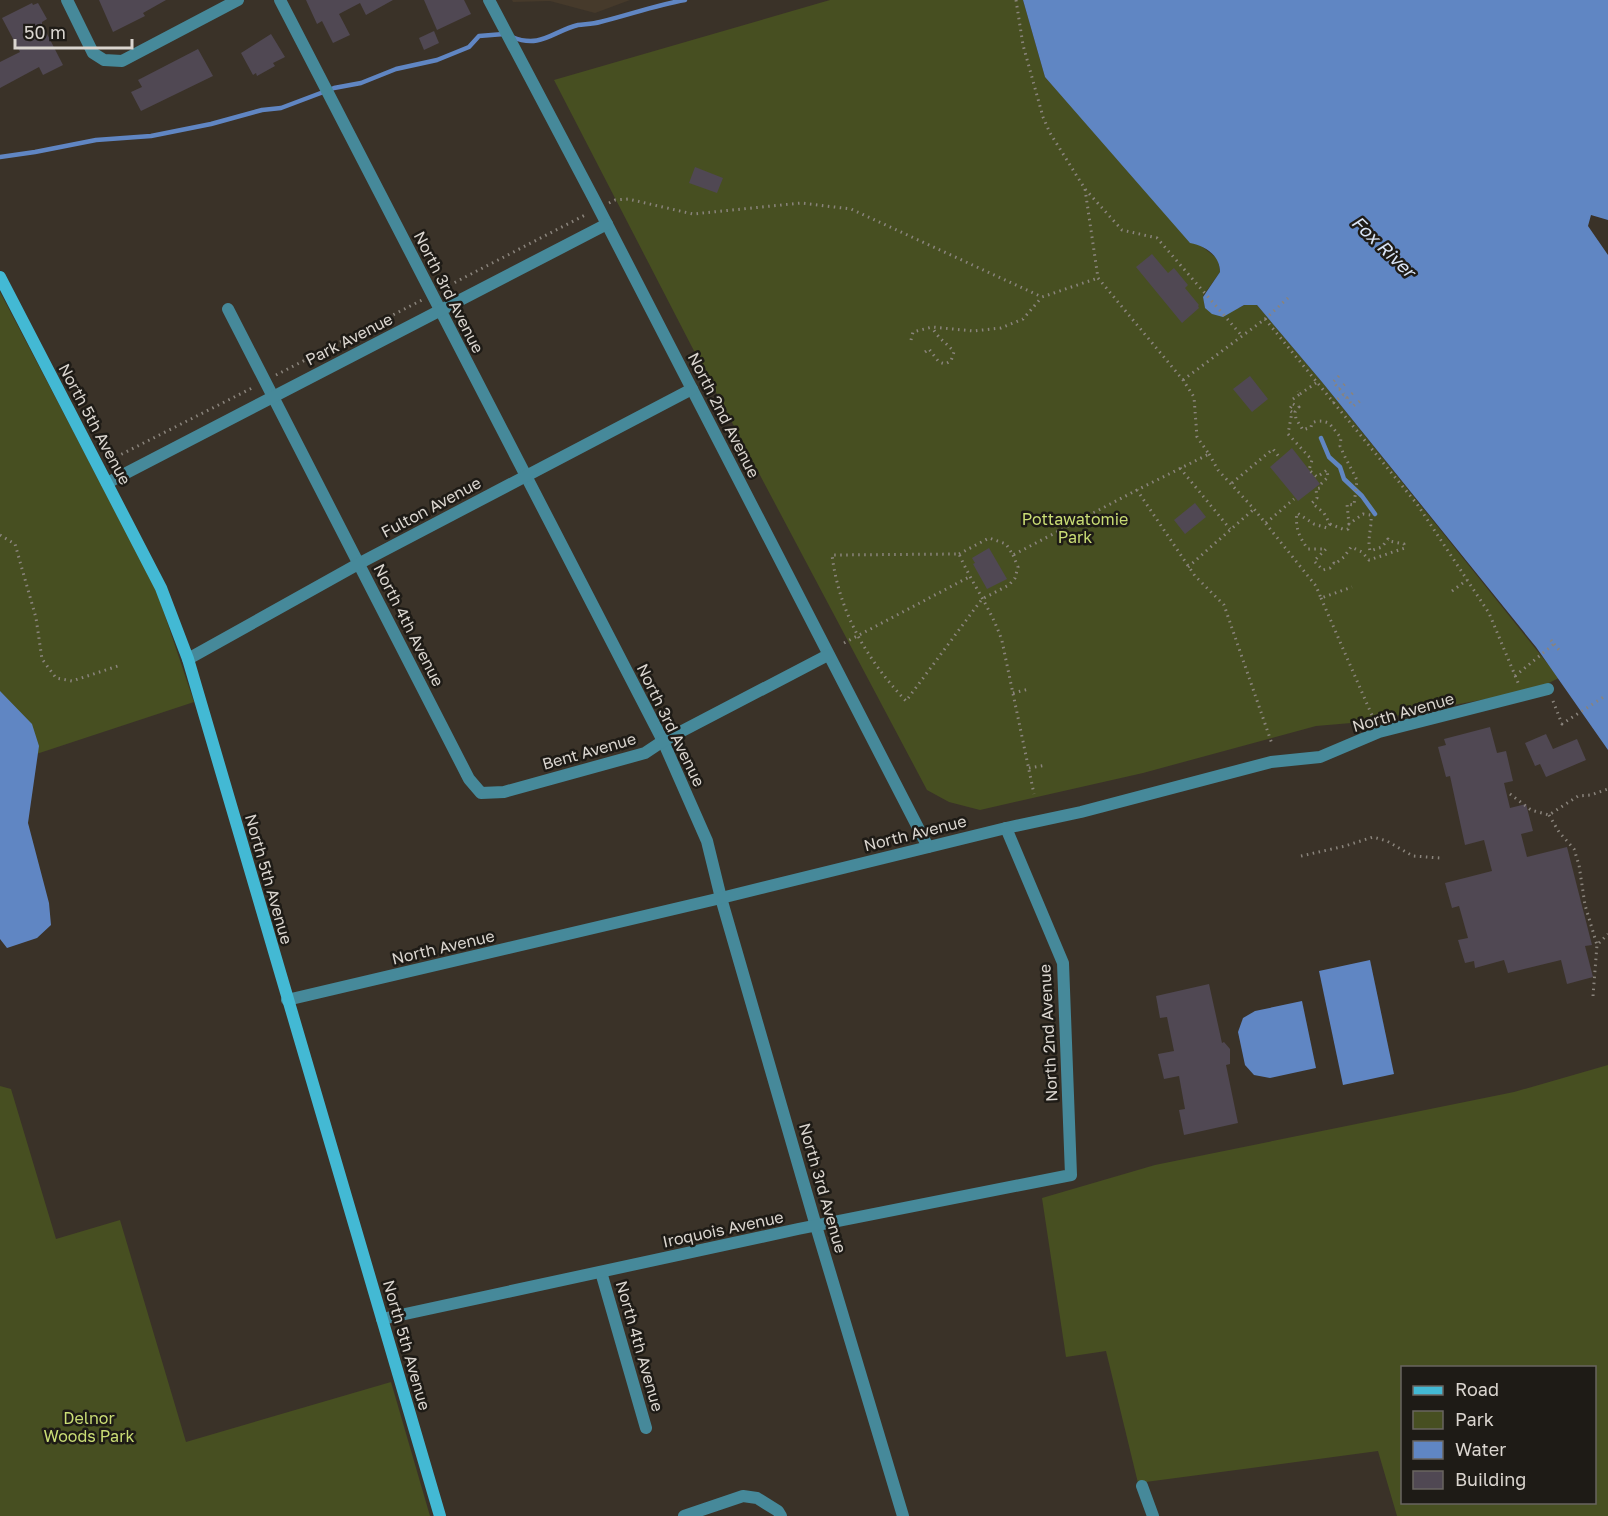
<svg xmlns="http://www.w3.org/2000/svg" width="1608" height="1516" font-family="'Golos Text',sans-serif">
<rect width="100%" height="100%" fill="#3a3228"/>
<path fill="#463a2b" d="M512,0H630L595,13L550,1L513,2Z"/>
<g fill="#474f21" fill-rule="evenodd">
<path d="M830,0H1023L1045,77L1200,245L1218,259L1220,272L1203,296L1205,308H1239L1244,305H1257L1322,382L1559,678L1534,690L1363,722L1316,726L1143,773L980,810L949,802L927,790L692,347L554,80Z"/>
<path d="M0,292L156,589L194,702L0,766Z"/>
<path d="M1608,1065V1516H1397L1378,1451L1138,1483L1106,1351L1066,1357L1042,1198L1155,1165L1514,1092ZM1402,1368H1594V1502H1402Z"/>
<path d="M0,1086L11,1089L56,1239L120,1220L186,1442L391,1382L430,1516H0Z"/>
</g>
<g fill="#6086c3">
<path d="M1023,0H1608V220L1591,215L1588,226L1608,255V750L1536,647L1322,382L1257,305H1244L1223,317L1212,314L1205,308L1203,297L1220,272C1220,255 1205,246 1190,243L1045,77Z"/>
<path d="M0,691L32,724L39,746L28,823L49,903L51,925L37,938L7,948L0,939Z"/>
<path d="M1370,960L1394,1074L1343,1085L1319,971Z"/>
<path d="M1302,1001L1316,1068L1270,1078L1254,1075L1245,1065L1238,1032L1243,1018L1255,1011Z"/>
</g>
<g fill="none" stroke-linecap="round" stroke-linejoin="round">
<g stroke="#6086c3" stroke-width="4.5">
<path d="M512,37C541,49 553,31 578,25C585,24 593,24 600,22C629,15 656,5 685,0"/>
<path d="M0,157L35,152L96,140L151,136L211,124L262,110L281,108L334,88L361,83L396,69L437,60L469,47L479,36L504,34"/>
<path d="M1321,438L1329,457L1340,467L1344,479L1362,496L1375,514"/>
</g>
</g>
<g fill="#504853">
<path d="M99,0H166L143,13L145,16L113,32Z"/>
<path d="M306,0H393L366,15L360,3L339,14L350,35L333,43L322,21L317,24Z"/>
<path d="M424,0H464L471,14L437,30Z"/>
<path d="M32,3L33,5L38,3L47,19L42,22V24L63,65L43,75L39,67L0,88V62L20,52L2,18Z"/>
<path d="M434,31L439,43L424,50L419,38Z"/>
<path d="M271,34L285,57L273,63L275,66L257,76L256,73L253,75L241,53Z"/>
<path d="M198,49L213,76L141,111L131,92L142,87L138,80Z"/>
<path d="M695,167L723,178L717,193L689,183Z"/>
<path d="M1152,254L1168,273L1174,268L1188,285L1185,288L1199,305L1198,306L1199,308L1182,323L1136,267Z"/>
<path d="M1250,376L1268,399L1252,412L1233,389Z"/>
<path d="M1292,448L1320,484L1298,501L1270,467Z"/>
<path d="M1195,503L1206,517L1185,534L1174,520Z"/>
<path d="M989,548L1007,579L987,589L973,564L975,563L972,558Z"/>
<path d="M1490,727L1497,753L1506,751L1513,781L1504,783L1510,808L1526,804L1533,831L1521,834L1527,857L1567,847L1592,945L1585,946L1593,977L1567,984L1561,960L1508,973L1504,960L1475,968L1474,961L1465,963L1458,940L1468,938L1459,906L1452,908L1445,883L1492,871L1484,840L1465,845L1450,776L1446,777L1438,747L1446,745L1444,739Z"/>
<path d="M1546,734L1553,749L1577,739L1586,760L1546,777L1540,764L1535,766L1525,743Z"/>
<path d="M1209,984L1222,1043L1224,1042L1230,1049V1064L1226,1065L1238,1123L1184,1135L1179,1110L1185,1109L1179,1076L1164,1079L1158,1054L1174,1051L1167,1017L1160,1018L1156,996Z"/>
</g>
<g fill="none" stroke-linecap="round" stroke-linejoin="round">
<g stroke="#8a847c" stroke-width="3" stroke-dasharray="1.5 4.5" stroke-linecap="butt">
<path d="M1016,0L1023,45L1043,117L1050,133L1085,189L1122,230L1157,238L1242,336"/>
<path d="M1085,189L1098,278L1183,380L1194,397L1197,437L1209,454L1137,490L1195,576L1224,605L1272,744"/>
<path d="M609,203L615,200L628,199L693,214L801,203L851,209L1042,297L1098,278"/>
<path d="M444,288L587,214"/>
<path d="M1265,319L1417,504L1489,613L1519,685"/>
<path d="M911,340L913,332L932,327L973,331L1001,328L1023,319L1042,297"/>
<path d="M925,352L929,349L939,362L945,364L951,361L954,352C946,342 939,340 932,327"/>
<path d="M276,375L422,300"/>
<path d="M1339,376L1333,382L1344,394"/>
<path d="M1183,380L1265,319L1288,298"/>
<path d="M1339,389L1346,383"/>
<path d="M1300,394L1316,383"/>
<path d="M1347,398L1353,393"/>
<path d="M1293,399L1300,394L1298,391"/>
<path d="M1333,403L1344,394L1353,406L1360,401"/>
<path d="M1293,404L1299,407L1295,412L1296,419L1303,430L1311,427L1312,423C1318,420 1323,421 1329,423L1341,438L1340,446L1344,455L1357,480L1354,505L1347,504L1349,524L1363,514L1371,515C1372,529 1367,537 1370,551L1382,547L1388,539L1389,541L1404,544L1405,548L1369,560L1362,552L1351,547L1344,557L1335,564L1334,563L1330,568L1323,570L1314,561L1326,549H1308C1299,537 1295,527 1297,513L1314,524L1327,528L1330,524L1324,513L1312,503L1317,498L1316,489L1320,488L1321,484L1328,477L1327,470L1317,477L1309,470L1312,460L1288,434L1292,412L1289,410Z"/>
<path d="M1209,454L1218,470L1254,509L1316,586L1321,598L1352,587"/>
<path d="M116,457L254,387"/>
<path d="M1180,468L1230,529"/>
<path d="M1232,483L1273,449L1280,458"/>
<path d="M1266,523L1294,499"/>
<path d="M1330,524L1345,530L1348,529L1349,524"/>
<path d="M0,535L15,544L36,618L42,659L56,678L72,681L118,666"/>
<path d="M959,554L989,538L1006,544L1013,555L1137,490"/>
<path d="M1013,555L1018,567L1015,578L1009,585L982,599L906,701C867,660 839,612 832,555L959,554C972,584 992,610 1002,641L1034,794"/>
<path d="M1188,567L1254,509"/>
<path d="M1452,591L1467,580"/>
<path d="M1321,598L1374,720"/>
<path d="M844,643L969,577"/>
<path d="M1554,644L1560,651"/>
<path d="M1515,676L1554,644L1550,639"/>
<path d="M1013,693L1029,689"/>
<path d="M1553,701L1562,724L1605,696"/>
<path d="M1029,768L1046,765"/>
<path d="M1510,794L1531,810L1549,815L1578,796L1591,795L1608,789"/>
<path d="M1549,815L1559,832L1574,849L1579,865L1585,905L1597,945"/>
<path d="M1301,856L1345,846L1373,837L1387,841L1413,856L1440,858"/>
<path d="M1593,996L1597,945L1608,934"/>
</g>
<g stroke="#46899a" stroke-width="12">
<path d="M67,0L93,53L104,60L122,61L238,0"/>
<path d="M280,0L663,741L707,841L721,898L816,1226L903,1516"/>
<path d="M489,0L594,199L928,847"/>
<path d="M228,309L469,779L481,793L504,792L645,753L663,741L828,655"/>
<path d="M107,483L607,224"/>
<path d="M188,659L360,563L692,389"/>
<path d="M287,1000L721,898L1006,828L1081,812L1271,762L1320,757L1379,732L1548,689"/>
<path d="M601,1272L646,1428"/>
<path d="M382,1319L798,1229L1071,1175L1063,963L1006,828"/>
<path d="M1142,1486L1153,1516"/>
<path d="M684,1516L743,1496L757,1498L778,1511L781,1516"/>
</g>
<path stroke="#43b9d4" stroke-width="12" d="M0,277L161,588L188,659L440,1516"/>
</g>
<g text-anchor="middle" stroke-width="5" stroke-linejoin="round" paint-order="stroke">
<g font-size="16" fill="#dad5cf" stroke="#1e1b16">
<text transform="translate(449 292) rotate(63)" y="6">North 3rd Avenue</text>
<text transform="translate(349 339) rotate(-27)" y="6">Park Avenue</text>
<text transform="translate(724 415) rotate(63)" y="6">North 2nd Avenue</text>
<text transform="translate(95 424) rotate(62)" y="6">North 5th Avenue</text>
<text transform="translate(431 507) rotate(-28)" y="6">Fulton Avenue</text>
<text transform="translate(409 625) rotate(63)" y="6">North 4th Avenue</text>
<text transform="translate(1403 712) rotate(-16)" y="6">North Avenue</text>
<text transform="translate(671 725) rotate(64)" y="6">North 3rd Avenue</text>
<text transform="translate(589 751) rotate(-16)" y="6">Bent Avenue</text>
<text transform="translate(915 833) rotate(-14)" y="6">North Avenue</text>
<text transform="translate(269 879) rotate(74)" y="6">North 5th Avenue</text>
<text transform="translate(443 947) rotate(-13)" y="6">North Avenue</text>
<text transform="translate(1048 1033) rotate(-93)" y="6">North 2nd Avenue</text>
<text transform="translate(823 1188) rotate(74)" y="6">North 3rd Avenue</text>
<text transform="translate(723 1229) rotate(-12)" y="6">Iroquois Avenue</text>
<text transform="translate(407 1345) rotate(74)" y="6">North 5th Avenue</text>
<text transform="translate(640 1346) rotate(74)" y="6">North 4th Avenue</text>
</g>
<g font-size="16" fill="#cadd75" stroke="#1e1b16">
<text x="1075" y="525">Pottawatomie<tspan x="1075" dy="18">Park</tspan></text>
<text x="89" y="1424">Delnor<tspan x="89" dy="18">Woods Park</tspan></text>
</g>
<g font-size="18" font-style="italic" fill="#d9e4f6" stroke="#1e1b16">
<text transform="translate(1383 247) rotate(44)" y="6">Fox River</text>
</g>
</g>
<rect x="1401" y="1366" width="195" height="138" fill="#1e1b16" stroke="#696560" stroke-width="1.5"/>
<rect x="1413" y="1386" width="30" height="9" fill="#43b9d4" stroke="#696560" stroke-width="1.5"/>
<text x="1455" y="1396" font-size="18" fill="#dad5cf">Road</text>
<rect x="1413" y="1411" width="30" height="18" fill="#474f21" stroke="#696560" stroke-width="1.5"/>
<text x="1455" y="1426" font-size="18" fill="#dad5cf">Park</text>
<rect x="1413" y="1441" width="30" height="18" fill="#6086c3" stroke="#696560" stroke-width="1.5"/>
<text x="1455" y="1456" font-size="18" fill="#dad5cf">Water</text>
<rect x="1413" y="1471" width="30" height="18" fill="#504853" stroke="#696560" stroke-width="1.5"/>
<text x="1455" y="1486" font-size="18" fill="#dad5cf">Building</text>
<path d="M15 39v9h117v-9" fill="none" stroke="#dad5cf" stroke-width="3"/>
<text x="24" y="39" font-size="18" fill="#dad5cf" stroke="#1e1b16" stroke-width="4.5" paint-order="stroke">50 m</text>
</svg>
